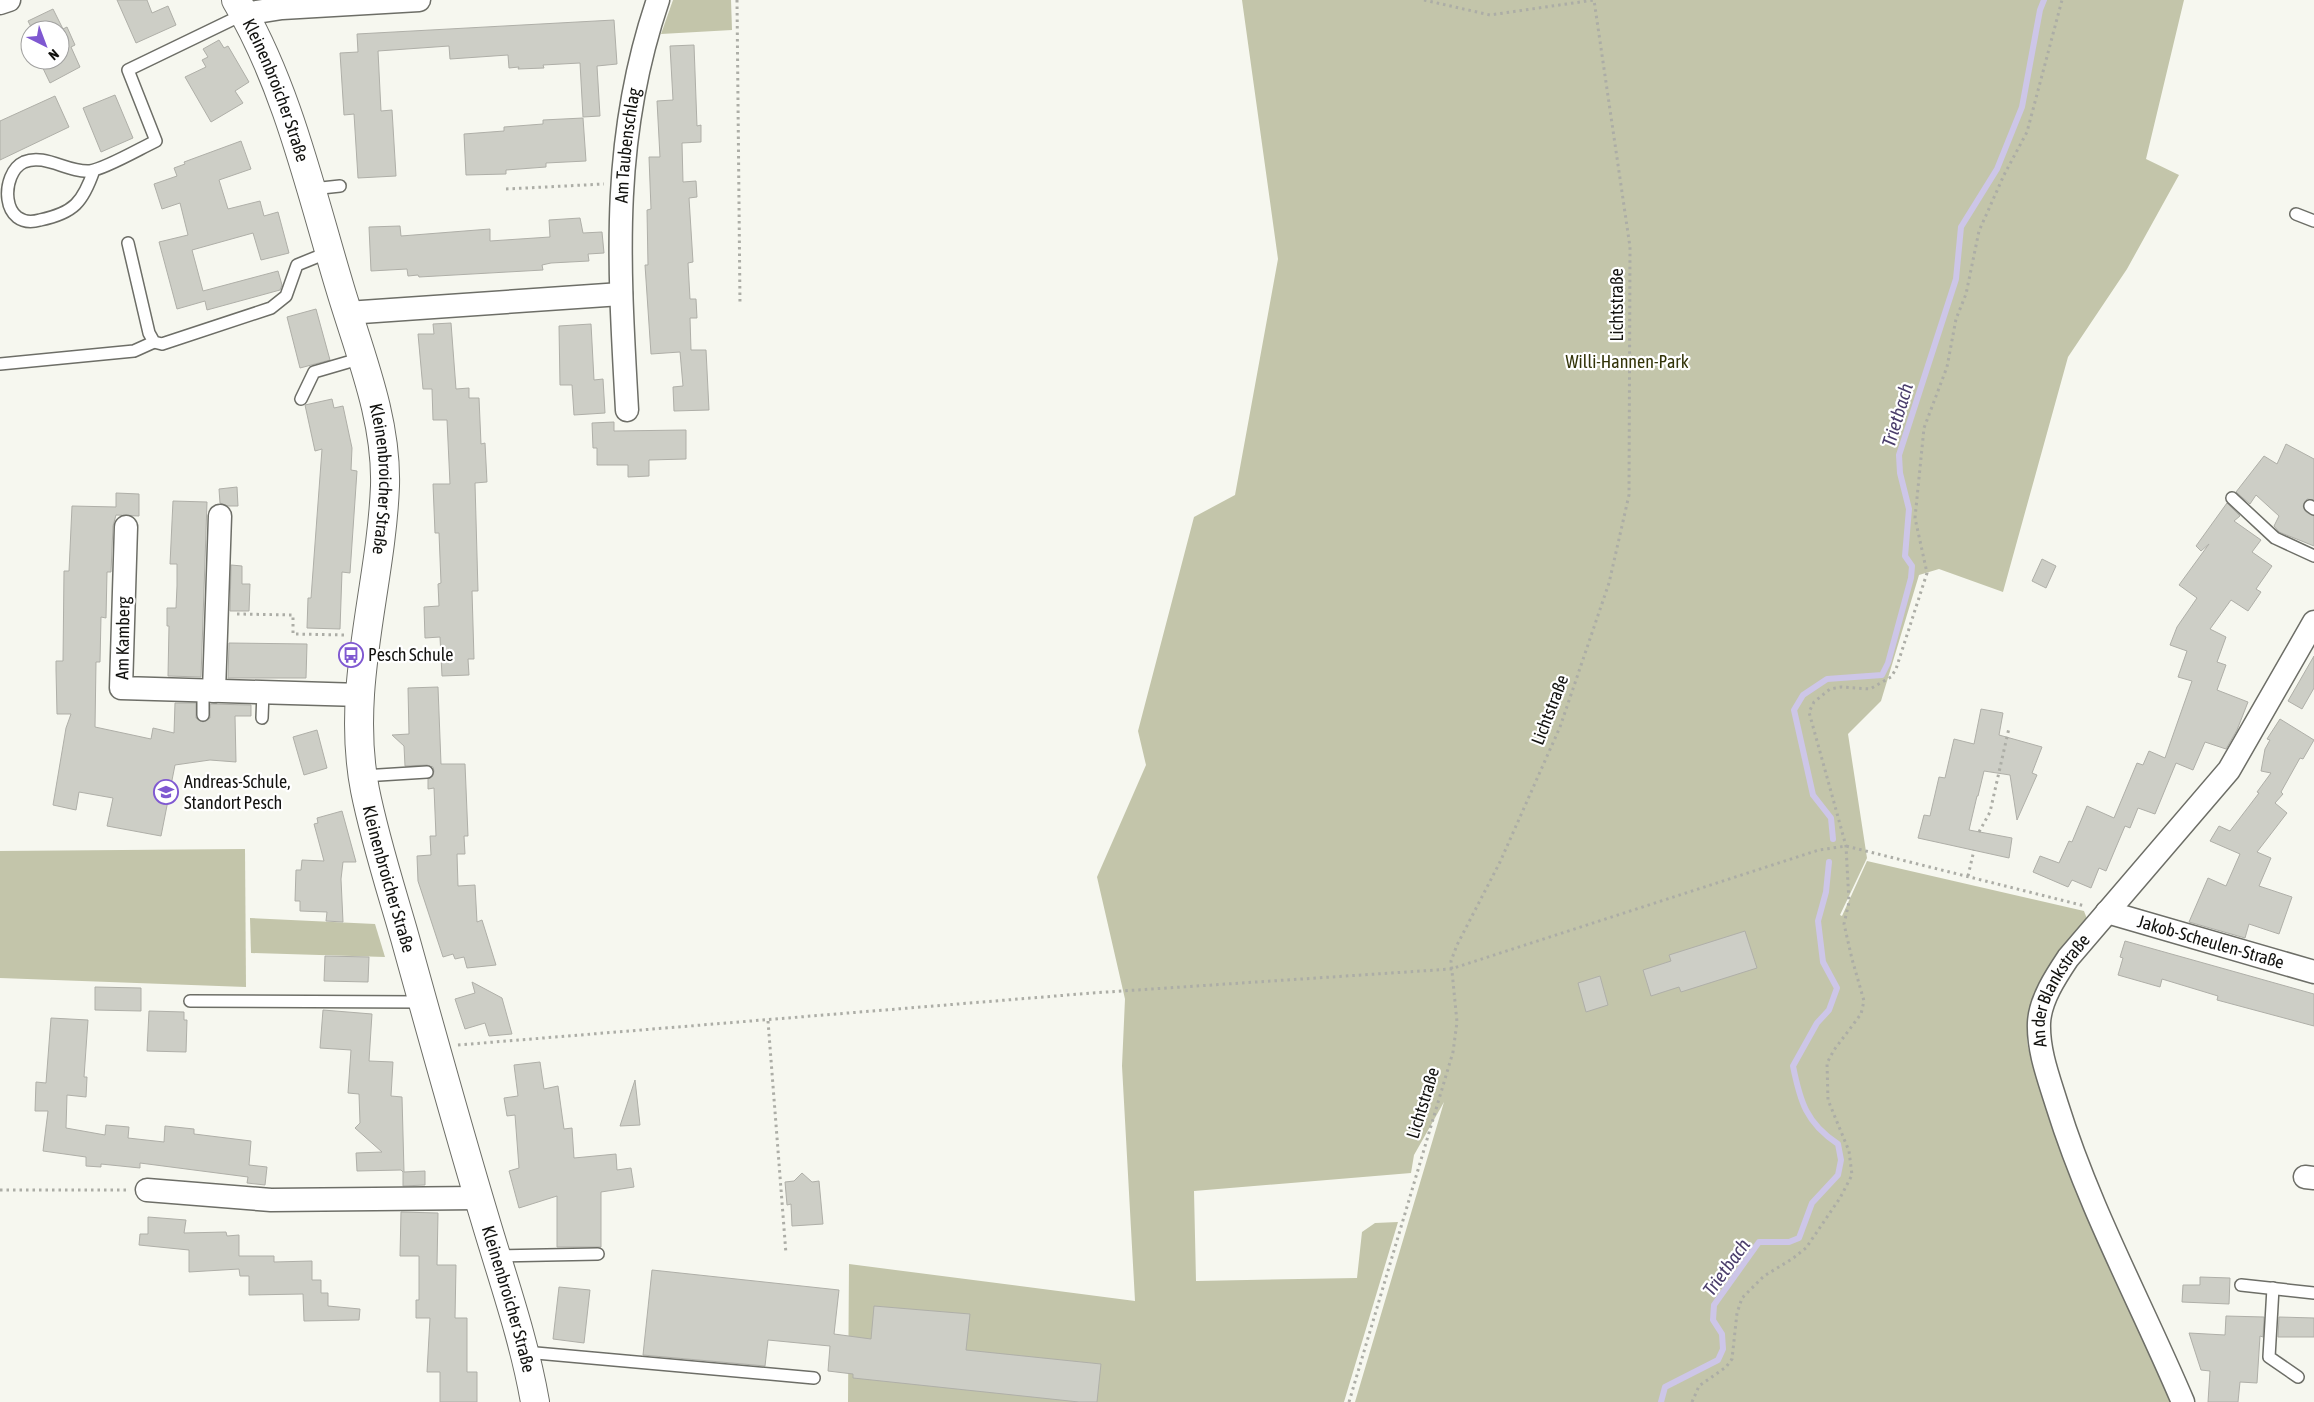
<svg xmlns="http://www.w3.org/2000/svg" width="2314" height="1402" font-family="'Asap Condensed',sans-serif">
<rect width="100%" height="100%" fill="#f6f7ef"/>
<g fill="#c3c5aa">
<path d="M673,0H731L732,30L661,34Z"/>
<path d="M1242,0H2184L2146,159L2179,175L2127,269L2068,357L2003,592L1939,569L1919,575L1881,701L1848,734L1867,858L1840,915L1842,916L1867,861L2084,911L2087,919C2058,951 2026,991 2027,1037C2027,1051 2035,1068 2039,1082L2172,1402H1355L1444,1102L1414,1155L1411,1173L1194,1191L1196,1281L1357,1278L1362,1232L1375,1223L1398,1222L1344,1402H848L849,1264L1135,1301L1122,1066L1125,999L1097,877L1146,765L1138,731L1194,517L1235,495L1278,259Z"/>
<path d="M245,849L246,987L0,978V851Z"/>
<path d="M250,918L375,924L385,957L251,953Z"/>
</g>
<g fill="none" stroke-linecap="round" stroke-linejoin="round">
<g stroke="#cdc6e8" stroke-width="6">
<path d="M1833,839L1831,818L1813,795L1794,710L1803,695L1827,679L1882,675L1888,663L1911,578L1912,566L1905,556L1909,509L1900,473L1899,455L1956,279L1961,227L1997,169L2022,107L2040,10L2044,0"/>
<path d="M1661,1402L1665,1387L1718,1360L1723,1349L1722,1334L1713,1320L1714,1305L1759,1242H1789L1799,1238L1812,1203L1838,1175L1841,1160L1838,1144C1806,1123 1800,1101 1793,1066L1817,1023L1829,1010L1837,988L1823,962L1818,921L1826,892L1829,862"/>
</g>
</g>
<g fill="#cdcec6" stroke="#afafa8">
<path d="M117,0H147L152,13L168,6L176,25L136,43Z"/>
<path d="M53,9L63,29L67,27L75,45L71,47L80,67L50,83L39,60H60V30H30V39L26,31L32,29L28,21Z"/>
<path d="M614,20L617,64L597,66L600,116L583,117L580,63L543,65L544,68L518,69L519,67L509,68L508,55L450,59L449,46L378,51L381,111L392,110L396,176L358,178L354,114L344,115L340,53L358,52L357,34Z"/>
<path d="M219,40L224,48L228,46L249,82L235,91L243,103L211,122L185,77L206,67L202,60L208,57L203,49Z"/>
<path d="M694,45L697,126L701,125V142L682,143L683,182L696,181L697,197L689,198L693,262L688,263L690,299H696L697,318H690L691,350H706L709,410L674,411L673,387L683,386L680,352L651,354L645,265H648L647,210L651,209L649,157H660L657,101L673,100L670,46Z"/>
<path d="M115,95L133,138L101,152L83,108Z"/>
<path d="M55,96L69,127L0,160V121Z"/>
<path d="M583,118L586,161L546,163V167L506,170V174L466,175L464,134L504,131V127L543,124V120Z"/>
<path d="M241,141L251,169L219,180L228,209L260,201L264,216L278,212L289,253L261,260L253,233L192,250L203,291L278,271L282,285L280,290L207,310L205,301L177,309L159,242L188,235L180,203L162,209L154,184L177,176L174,168L185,164L184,162Z"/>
<path d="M580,218L583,233L602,232L604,253L588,254L589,261L551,263L542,265L543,270L419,277L418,275L408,276L407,269L371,271L369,227L400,226L401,236L490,229V241L550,237L549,220Z"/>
<path d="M316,309L330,360L300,368L287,317Z"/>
<path d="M451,323L456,389L469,388V398H479L481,444L485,443L487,482L475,483L478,591H472L474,659H468L469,675L442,676L440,637L425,638L424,607L439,606L438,584L441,583L439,533H435L433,484H450L447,420H433L432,389H423L418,334H434L433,324Z"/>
<path d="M591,324L594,380L603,379L605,413L574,415L572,385H560L559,326Z"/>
<path d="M332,399L334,408L343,406L352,448L351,470L357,471L350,573L342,572L340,629L307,628L308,598H311L322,449L315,451L305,405Z"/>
<path d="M614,422V431L686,430V459L649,460V476L628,477V465H597V448H593L592,423Z"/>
<path d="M2286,444L2314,459V500L2307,499L2303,506L2306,512L2314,516V546L2279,532L2274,526L2279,516L2256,495L2250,504L2236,492L2264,456L2277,464Z"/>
<path d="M237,487L238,506H228L220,503L219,489Z"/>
<path d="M116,493L139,494V516L116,515L113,526L111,572H107L106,618L101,617L100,662H96L95,727L151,739L153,728L174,733L175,703H196V718L203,722L210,718V704L251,705V716H235L236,762L210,760L175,765L161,836L107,826L113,798L79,792L76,810L53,805L66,728L71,714H57L56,670V661H63L64,571H69L72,506L116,507Z"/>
<path d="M173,501L207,502L201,677L168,676L169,626H167V608H176L177,586V564H170Z"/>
<path d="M2227,503L2240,516L2234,521L2261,540L2252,552L2272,566L2256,589L2261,592L2248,611L2231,600L2210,629L2226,637L2217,662L2226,665L2217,690L2248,702L2237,730L2226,749L2205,742L2193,770L2176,763L2155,814L2138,808L2130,828L2125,826L2106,871L2099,868L2091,888L2072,880L2068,887L2033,872L2040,856L2059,863L2069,841L2072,842L2087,806L2114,818L2137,763L2143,765L2149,751L2165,758L2192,681L2178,677L2187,651L2170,645L2177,627L2197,598L2179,585L2209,544L2201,551L2196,546Z"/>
<path d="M2042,559L2056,566L2046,588L2032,581Z"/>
<path d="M231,565L242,566V584H250L249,611H230Z"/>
<path d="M229,643L307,644L306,678H228Z"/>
<path d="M2314,656V688L2302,709L2288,701Z"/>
<path d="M438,687L441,764H465L468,836H464L465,854H457L458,886L475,885L477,922L482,920L496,965L467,968L464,957L455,959L453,954L443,957L418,881L417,856L431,855L430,836H436L434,788L428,789V779L433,776L434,771L433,767L427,765L405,766L404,746L392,735L409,734L408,688Z"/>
<path d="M1981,709L2003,713L1999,735L2042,747L2032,773L2037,775L2017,820L2010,775L1984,771L1978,796H1977L1969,830L2012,838L2009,858L1918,838L1924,815L1930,816L1939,777L1945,778L1954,739L1974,744Z"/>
<path d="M2280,719L2314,740L2303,759L2300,758L2281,792L2283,794L2275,803L2287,813L2257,852L2271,858L2259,886L2292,897L2279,934L2249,924L2245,938L2189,922L2208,878L2226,886L2240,854L2210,841L2219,826L2230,831L2259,793L2257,792L2271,773L2261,771L2265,749L2270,740L2267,739Z"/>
<path d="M317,730L327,768L304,775L293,737Z"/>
<path d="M342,811L356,862H343L341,879L343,922L326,921L327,912L300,911V901H295L296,870H301L302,860L324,861L314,824L318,823L317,818Z"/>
<path d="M1745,931L1757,968L1681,992L1679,987L1651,996L1643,970L1671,961L1669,955Z"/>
<path d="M2125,941L2314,994V1026L2217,1000L2218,996L2162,979L2160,987L2118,975L2123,958L2120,957Z"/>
<path d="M325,956L369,957L368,982L324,981Z"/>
<path d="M1600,976L1608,1005L1586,1012L1578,983Z"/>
<path d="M472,982L502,998L512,1034L489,1036L485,1023L465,1029L455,999L475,993Z"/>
<path d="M95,987L141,988V1011L95,1010Z"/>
<path d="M323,1010L372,1014L369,1061L393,1062L391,1096L402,1097L404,1172L425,1171V1185L403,1186V1172L401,1170L357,1171L356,1153L382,1152L355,1128L360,1123L359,1094L348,1093L351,1050L320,1048Z"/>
<path d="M149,1011L184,1012V1020H187L186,1052L147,1051Z"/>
<path d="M51,1018L88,1020L84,1077H87L86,1097L67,1095L66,1128L105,1135L106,1125L129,1127L128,1138L164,1142L165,1126L194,1129V1134L251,1141L249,1165L267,1167L265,1185L247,1183L248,1177L140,1163V1168L101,1164V1167L86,1166V1157L43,1151L48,1111H35L36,1082L46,1083Z"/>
<path d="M540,1062L544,1089L558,1086L564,1129L572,1128L574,1158L616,1154L617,1170L631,1168L634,1187L601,1192V1247H557V1196L519,1208L509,1171L519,1168L515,1115L507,1116L504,1098L518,1096L514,1065Z"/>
<path d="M635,1080L640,1125L620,1126Z"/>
<path d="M802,1173L812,1182L819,1181L823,1224L792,1226L791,1204L787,1205L785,1182L794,1181Z"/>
<path d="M401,1212L438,1213L437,1265H456L455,1318H467V1372H477V1402H440V1372H427L430,1318H416V1300H419V1256H400Z"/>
<path d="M148,1217L186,1220L184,1233L226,1232L227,1236L239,1235V1256H274V1262L312,1261V1280H321V1293H328V1306L360,1309L359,1320L304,1321L303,1294L249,1295V1276H240L239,1269L189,1272V1250L139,1245L140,1234H148Z"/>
<path d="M652,1270L839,1290L834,1334L871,1339L874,1306L970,1314L966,1350L1101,1364L1097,1402H1079L853,1378V1374L828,1371L830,1346L768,1340L765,1366L643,1355Z"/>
<path d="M2200,1277L2230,1278L2229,1304L2182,1302L2183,1285H2200Z"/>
<path d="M559,1287L590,1290L584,1343L553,1339Z"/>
<path d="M2226,1316L2264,1317L2263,1337L2260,1336L2257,1383L2240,1382L2238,1402H2208L2210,1371L2201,1370L2189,1333L2225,1335Z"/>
<path d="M2279,1317L2314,1318V1337H2278Z"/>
</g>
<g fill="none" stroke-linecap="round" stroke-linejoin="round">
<defs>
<g id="service">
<path d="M94,170C83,202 74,213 40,220C0,231 0,173 24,162C45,153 68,173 90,171C105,169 141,148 156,141L128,70L244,14"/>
<path d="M312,189L340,186"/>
<path d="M2296,214L2314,221"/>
<path d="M128,243L149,333L154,342L162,344L271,308L286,296L297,265L329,252"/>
<path d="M0,364L134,351L154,342"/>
<path d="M301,399L314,372L362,358"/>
<path d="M2232,498L2275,538L2314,556"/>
<path d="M2310,506L2314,509"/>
<path d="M203,715V690"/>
<path d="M262,718L263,692"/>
<path d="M363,776L427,772"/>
<path d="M190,1001L422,1002"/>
<path d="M496,1256L598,1254"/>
<path d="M2241,1285L2314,1293"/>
<path d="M2273,1288L2269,1357L2298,1377"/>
<path d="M525,1352L814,1378"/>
</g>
<g id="minor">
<path d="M0,3L9,0"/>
<path d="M244,14L282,8L419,0"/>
<path d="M347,313L621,294"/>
<path id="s1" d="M627,410C619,265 610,141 658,0"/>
<path d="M126,527L121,688L361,695"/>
<path d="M214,691L220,516"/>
<path id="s2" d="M2107,912L2314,972"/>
<path d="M2305,1177L2314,1178"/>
<path d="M147,1190L271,1200L478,1198"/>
<path id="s3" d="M2183,1402C2141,1303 2089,1208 2057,1105C2049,1079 2038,1051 2039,1023C2040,1000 2056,976 2068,958L2229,770L2314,622"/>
</g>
<g id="tertiary">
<path id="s4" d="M236,0C287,85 311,192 340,288C359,352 387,418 385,486C381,588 345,688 365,790C375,840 391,889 405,938C431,1032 457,1126 485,1219C503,1280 524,1339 535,1402"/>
</g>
</defs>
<use href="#service" stroke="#6d6e67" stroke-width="14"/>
<use href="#minor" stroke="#6d6e67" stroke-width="25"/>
<use href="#tertiary" stroke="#6d6e67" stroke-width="30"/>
<g stroke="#acada6" stroke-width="3" stroke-dasharray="2.5 4" stroke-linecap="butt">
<path d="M737,0L740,305"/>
<path d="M1424,0L1490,15L1594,0"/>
<path d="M506,189L604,184"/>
<path d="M237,614L293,615V634L344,635"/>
<path d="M1979,832L1990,812L2009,728"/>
<path d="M1968,876L1974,850"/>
<path d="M768,1021L786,1254"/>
<path d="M458,1045L1092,993L1451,969L1819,850L1846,846L2085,906"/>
<path d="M0,1190H126"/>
<path d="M1349,1402L1453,1052L1457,1022L1451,961L1457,945L1500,862L1560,727L1609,583L1629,495L1630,247L1594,0"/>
<path d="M1692,1402L1699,1386L1726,1367L1732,1359L1737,1313L1742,1298L1764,1276L1792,1259L1806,1248L1840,1198L1852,1175L1849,1151L1828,1100L1827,1063L1834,1050L1861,1014L1864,1001L1852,959L1844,924L1849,902L1846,846L1809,712L1814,702L1830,689L1841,687L1870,689L1891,677L1896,669L1927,573L1915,518L1924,428L1947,367L1956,319L1966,294L1979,231L2004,175L2027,132L2062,0"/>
</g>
<use href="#service" stroke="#fff" stroke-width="11"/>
<use href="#minor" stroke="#fff" stroke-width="22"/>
<use href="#tertiary" stroke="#fff" stroke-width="28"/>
</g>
<defs>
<symbol id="bus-ring" viewBox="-11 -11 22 22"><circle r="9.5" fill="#fff" stroke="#7f58d1" stroke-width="1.5"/><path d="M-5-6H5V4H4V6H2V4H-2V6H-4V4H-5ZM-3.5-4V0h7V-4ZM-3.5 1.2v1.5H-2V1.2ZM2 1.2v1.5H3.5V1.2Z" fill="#7f58d1"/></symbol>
<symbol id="school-ring" viewBox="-11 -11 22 22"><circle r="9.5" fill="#fff" stroke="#7f58d1" stroke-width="1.5"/><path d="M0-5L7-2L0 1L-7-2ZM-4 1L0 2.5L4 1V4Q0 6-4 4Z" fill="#7f58d1"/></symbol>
</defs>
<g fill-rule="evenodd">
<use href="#bus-ring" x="337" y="641" width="28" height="28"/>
<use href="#school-ring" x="152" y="778" width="28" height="28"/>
</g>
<g text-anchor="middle" stroke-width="4.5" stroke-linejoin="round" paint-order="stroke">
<g font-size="18" fill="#12120f" stroke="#fff">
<text dy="6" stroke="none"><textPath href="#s4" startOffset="99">Kleinenbroicher Straße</textPath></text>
<text dy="6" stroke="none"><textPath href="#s1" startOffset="265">Am Taubenschlag</textPath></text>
<text transform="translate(1617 305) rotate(-90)" y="6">Lichtstraße</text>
<text dy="6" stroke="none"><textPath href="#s4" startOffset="504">Kleinenbroicher Straße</textPath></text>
<text transform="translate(123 638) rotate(-89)" y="6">Am Kamberg</text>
<text transform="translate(1550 710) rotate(-69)" y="6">Lichtstraße</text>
<text dy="6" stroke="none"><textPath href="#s4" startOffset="909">Kleinenbroicher Straße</textPath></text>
<text dy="6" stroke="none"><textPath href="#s2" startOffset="108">Jakob-Scheulen-Straße</textPath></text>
<text dy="6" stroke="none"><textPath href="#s3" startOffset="445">An der Blankstraße</textPath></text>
<text transform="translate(1423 1103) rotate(-73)" y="6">Lichtstraße</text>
<text dy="6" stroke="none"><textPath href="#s4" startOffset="1346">Kleinenbroicher Straße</textPath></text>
</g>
<g font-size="18" fill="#323308" stroke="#fff">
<text x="1627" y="368">Willi-Hannen-Park</text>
</g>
<g font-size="18" fill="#12120f" stroke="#fff" text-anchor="start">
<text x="368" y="661">Pesch Schule</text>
<text x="184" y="788">Andreas-Schule,<tspan x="184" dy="21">Standort Pesch</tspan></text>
</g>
<g font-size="19" font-style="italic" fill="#4a3d6b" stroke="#fff">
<text transform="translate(1897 415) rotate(-73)" y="7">Trietbach</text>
<text transform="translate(1726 1267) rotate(-54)" y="7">Trietbach</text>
</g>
</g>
<g transform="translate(45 45) rotate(138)"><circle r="24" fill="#ffffff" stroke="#a0a09f"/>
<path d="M0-4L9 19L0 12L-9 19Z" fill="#7f58d1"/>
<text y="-8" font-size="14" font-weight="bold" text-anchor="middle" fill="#12120f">N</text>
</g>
</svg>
